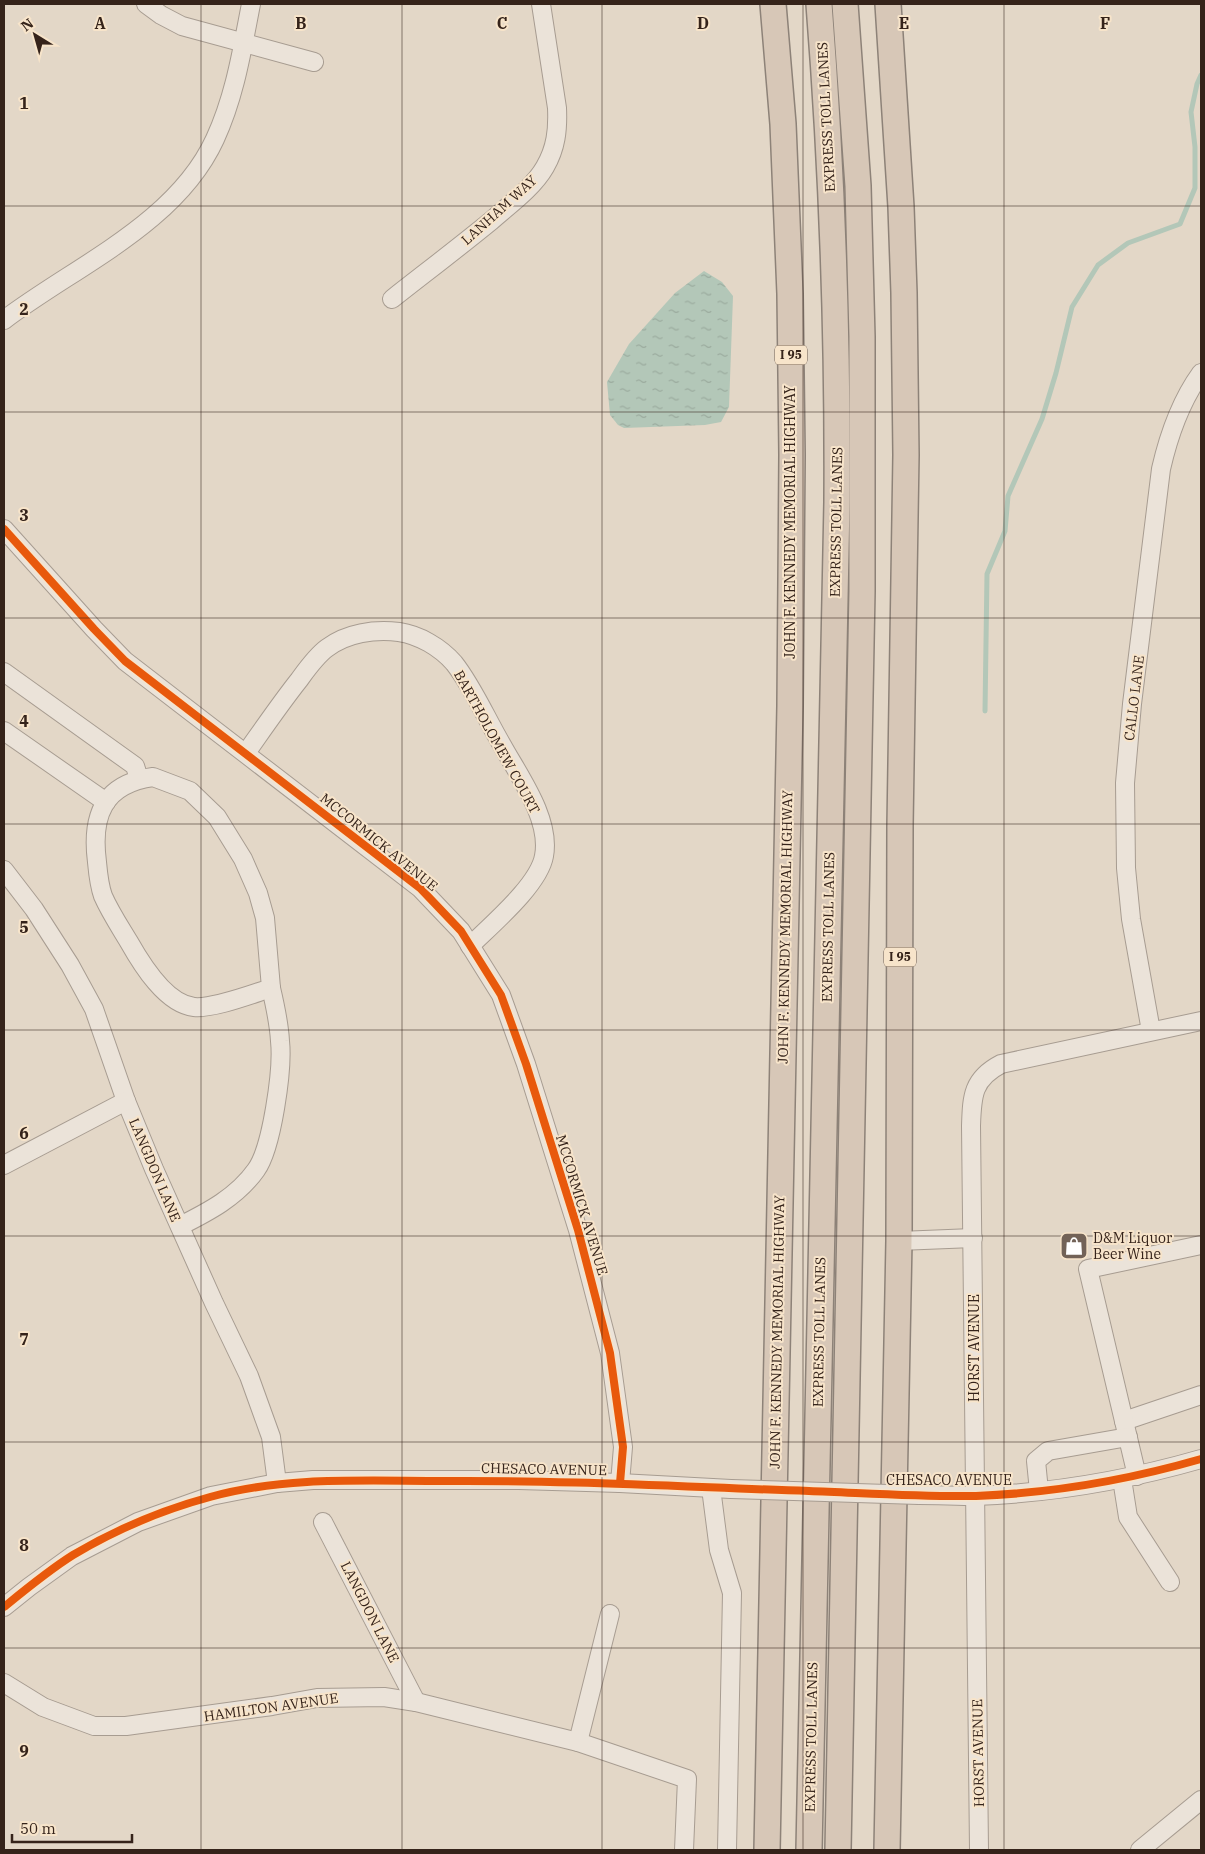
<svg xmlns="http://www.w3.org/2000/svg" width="1205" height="1854" font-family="'IBM Plex Serif',serif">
<defs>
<pattern id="water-ripples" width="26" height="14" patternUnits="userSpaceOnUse" patternTransform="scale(1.25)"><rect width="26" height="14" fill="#b3c7b8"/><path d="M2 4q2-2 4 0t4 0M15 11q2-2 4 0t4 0" fill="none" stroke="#9bab9e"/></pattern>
</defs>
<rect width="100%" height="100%" fill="#e3d7c7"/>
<path fill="url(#water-ripples)" d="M704,271L722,282L733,296L729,407L721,422L705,425L624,428L618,425L610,415L607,382L629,344L675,293Z"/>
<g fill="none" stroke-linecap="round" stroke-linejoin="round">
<path stroke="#b3c7b8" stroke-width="5" d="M985,711L987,574L1005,531L1008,496L1042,419L1056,373L1072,307L1098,265L1128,243L1180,224L1195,188V147L1191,112L1197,84L1201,75"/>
<defs>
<g id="minor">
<path d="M146,4L161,15L182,26L314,62"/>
<path d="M392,299C425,273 458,248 491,221C509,205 533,188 545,167C556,148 558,130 557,108L541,4"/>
<path d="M4,320C75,266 176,224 215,139C235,96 242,50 251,4"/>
<path d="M4,529L94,629L125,661L420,888L461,931L501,995L526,1064L578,1230L610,1353L623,1447L620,1483"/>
<path d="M4,672L135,766L139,779"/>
<path d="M4,731L106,802"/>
<path d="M246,753C263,729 280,704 299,680C307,669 316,656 327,648C347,633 374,629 399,632C419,635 440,647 454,663C473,687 486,718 502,745C519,776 551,819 544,856C539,885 491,925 470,946"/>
<path d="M153,777L190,791L217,817L243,859L258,893L265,918L271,988C252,994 213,1009 194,1007C166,1004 142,965 129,942C120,927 110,912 103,896C99,885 98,873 97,862C91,816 103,784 153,777Z"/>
<path d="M4,870L34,909L70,965L94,1009L126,1101L154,1169L214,1303L249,1376L271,1437L277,1483"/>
<path d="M1151,1031L1131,919L1126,868L1125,783L1132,704L1161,469C1169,434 1180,402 1201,373"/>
<path d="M4,1165L126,1101"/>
<path d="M180,1226C208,1212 237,1197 256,1170C272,1148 283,1069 280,1041C279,1023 275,1005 271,988"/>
<path d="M899,1241L973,1238"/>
<path d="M1124,1421L1201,1395"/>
<path d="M1137,1476L1088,1269L1201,1245"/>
<path d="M1122,1479L1128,1517L1170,1582"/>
<path d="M711,1488L719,1550L732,1593L727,1850"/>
<path d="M1039,1491L1036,1461L1048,1451L1128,1437"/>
<path d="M919,1495C938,1495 957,1496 976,1496C1053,1493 1128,1480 1201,1459"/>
<path d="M323,1522L416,1702"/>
<path d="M4,1607L29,1587L72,1556L138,1522L211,1496L277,1483L313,1480H519L620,1483L731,1489"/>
<path d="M4,1683L43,1707L94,1726H126L272,1706L317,1698L384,1697L416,1702L578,1742L687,1779L684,1850"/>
<path d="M578,1742L610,1614"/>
<path d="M979,1850L971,1126C972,1097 972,1079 1001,1064L1201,1021"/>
<path d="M1140,1850L1201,1800"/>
</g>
<g id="highway">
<path d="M767,1850L790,706L792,455L790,294L783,124L773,4"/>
<path d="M809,1850L837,502C838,336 832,170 819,4"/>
<path d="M838,1850L862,591V337L858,186L845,4"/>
<path d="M887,1850L899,1241L900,826L906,455L904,293L901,207L888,4"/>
</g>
</defs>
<use href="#minor" stroke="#a79c91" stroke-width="20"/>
<use href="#highway" stroke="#8d8278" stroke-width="28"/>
<use href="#minor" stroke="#ebe3d9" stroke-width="18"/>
<use href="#highway" stroke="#d7c7b7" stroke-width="25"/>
<defs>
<path id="minor-bridge" d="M731,1489L919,1495"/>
</defs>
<use href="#minor-bridge" stroke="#a79c91" stroke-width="20" stroke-linecap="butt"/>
<use href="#minor-bridge" stroke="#ebe3d9" stroke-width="18"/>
<defs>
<g id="cycleway">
<path d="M4,529L94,629L125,661L420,888L461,931L501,995L526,1064L578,1230L610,1353L623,1447L620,1483"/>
<path d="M4,1607C26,1589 49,1570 73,1555C115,1530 162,1510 210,1497C286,1476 365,1481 443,1481C565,1480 687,1487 809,1491C864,1493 920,1497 976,1496C1053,1493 1128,1480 1201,1459"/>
</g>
</defs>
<use href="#cycleway" stroke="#f7e4ca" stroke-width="11"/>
<use href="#cycleway" stroke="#e8590c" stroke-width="8"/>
</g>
<path fill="none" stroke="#35231a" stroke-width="1" stroke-opacity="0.55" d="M201,4V1850M402,4V1850M602,4V1850M803,4V1850M1004,4V1850M4,206H1201M4,412H1201M4,618H1201M4,824H1201M4,1030H1201M4,1236H1201M4,1442H1201M4,1648H1201"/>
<defs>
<symbol id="shop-square" viewBox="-11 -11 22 22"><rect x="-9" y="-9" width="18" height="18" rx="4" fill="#726257" stroke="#f7e4ca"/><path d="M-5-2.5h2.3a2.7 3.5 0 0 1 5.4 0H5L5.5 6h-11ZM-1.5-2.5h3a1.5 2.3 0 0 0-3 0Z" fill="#fff"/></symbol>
</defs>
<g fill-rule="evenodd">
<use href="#shop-square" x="1058" y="1230" width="32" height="32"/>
</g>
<g text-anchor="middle" stroke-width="4" stroke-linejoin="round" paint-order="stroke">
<g fill="#f7e4ca" stroke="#6f5d4f" stroke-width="1">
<rect x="775" y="345.5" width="32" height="19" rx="4"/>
<rect x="884" y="947.5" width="32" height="19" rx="4"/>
</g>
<g font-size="12" font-weight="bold" fill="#35231a">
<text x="791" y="359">I 95</text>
<text x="900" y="961">I 95</text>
</g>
<g font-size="14" fill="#35231a" stroke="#f7e4ca">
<text transform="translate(826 117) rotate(-93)" y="5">EXPRESS TOLL LANES</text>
<text transform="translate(499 210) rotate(-42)" y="5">LANHAM WAY</text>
<text transform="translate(790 522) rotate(-90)" y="5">JOHN F. KENNEDY MEMORIAL HIGHWAY</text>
<text transform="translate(836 522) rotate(-89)" y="5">EXPRESS TOLL LANES</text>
<text transform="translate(1134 698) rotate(-83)" y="5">CALLO LANE</text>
<text transform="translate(497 742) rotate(61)" y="5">BARTHOLOMEW COURT</text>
<text transform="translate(379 842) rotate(39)" y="5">MCCORMICK AVENUE</text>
<text transform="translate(785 927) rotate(-89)" y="5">JOHN F. KENNEDY MEMORIAL HIGHWAY</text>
<text transform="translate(828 927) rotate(-89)" y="5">EXPRESS TOLL LANES</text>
<text transform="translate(155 1170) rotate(67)" y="5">LANGDON LANE</text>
<text transform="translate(582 1205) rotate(73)" y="5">MCCORMICK AVENUE</text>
<text transform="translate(777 1332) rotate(-89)" y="5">JOHN F. KENNEDY MEMORIAL HIGHWAY</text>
<text transform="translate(819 1332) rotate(-89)" y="5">EXPRESS TOLL LANES</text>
<text transform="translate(974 1348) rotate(-90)" y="5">HORST AVENUE</text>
<text transform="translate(544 1469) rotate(1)" y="5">CHESACO AVENUE</text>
<text x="949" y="1485">CHESACO AVENUE</text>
<text transform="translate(370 1612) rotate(63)" y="5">LANGDON LANE</text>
<text transform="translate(271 1707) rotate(-8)" y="5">HAMILTON AVENUE</text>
<text transform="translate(811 1737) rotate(-89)" y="5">EXPRESS TOLL LANES</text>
<text transform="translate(978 1753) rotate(-91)" y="5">HORST AVENUE</text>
</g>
<g font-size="14" fill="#35231a" stroke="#f7e4ca" text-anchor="start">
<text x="1093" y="1243">D&amp;M Liquor<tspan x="1093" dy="16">Beer Wine</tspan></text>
</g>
</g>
<g font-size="16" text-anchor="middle" font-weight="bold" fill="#35231a" stroke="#f7e4ca" stroke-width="4" stroke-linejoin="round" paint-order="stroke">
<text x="100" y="29">A</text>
<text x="301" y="29">B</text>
<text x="502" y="29">C</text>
<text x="703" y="29">D</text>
<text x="904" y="29">E</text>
<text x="1105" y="29">F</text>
<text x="24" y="109">1</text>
<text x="24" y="315">2</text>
<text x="24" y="521">3</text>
<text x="24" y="727">4</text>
<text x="24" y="933">5</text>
<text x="24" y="1139">6</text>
<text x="24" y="1345">7</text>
<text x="24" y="1551">8</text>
<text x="24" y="1757">9</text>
</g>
<rect width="1205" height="1854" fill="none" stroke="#35231a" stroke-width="10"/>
<g transform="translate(35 35) rotate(323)" stroke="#f7e4ca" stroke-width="4" paint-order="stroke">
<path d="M0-4L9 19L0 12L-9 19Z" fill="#35231a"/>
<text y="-8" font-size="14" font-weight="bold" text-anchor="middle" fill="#35231a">N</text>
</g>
<path d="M12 1834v8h120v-8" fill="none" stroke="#35231a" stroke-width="2.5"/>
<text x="20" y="1834" font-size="15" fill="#35231a" stroke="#f7e4ca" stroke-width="4" paint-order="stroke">50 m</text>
</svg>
